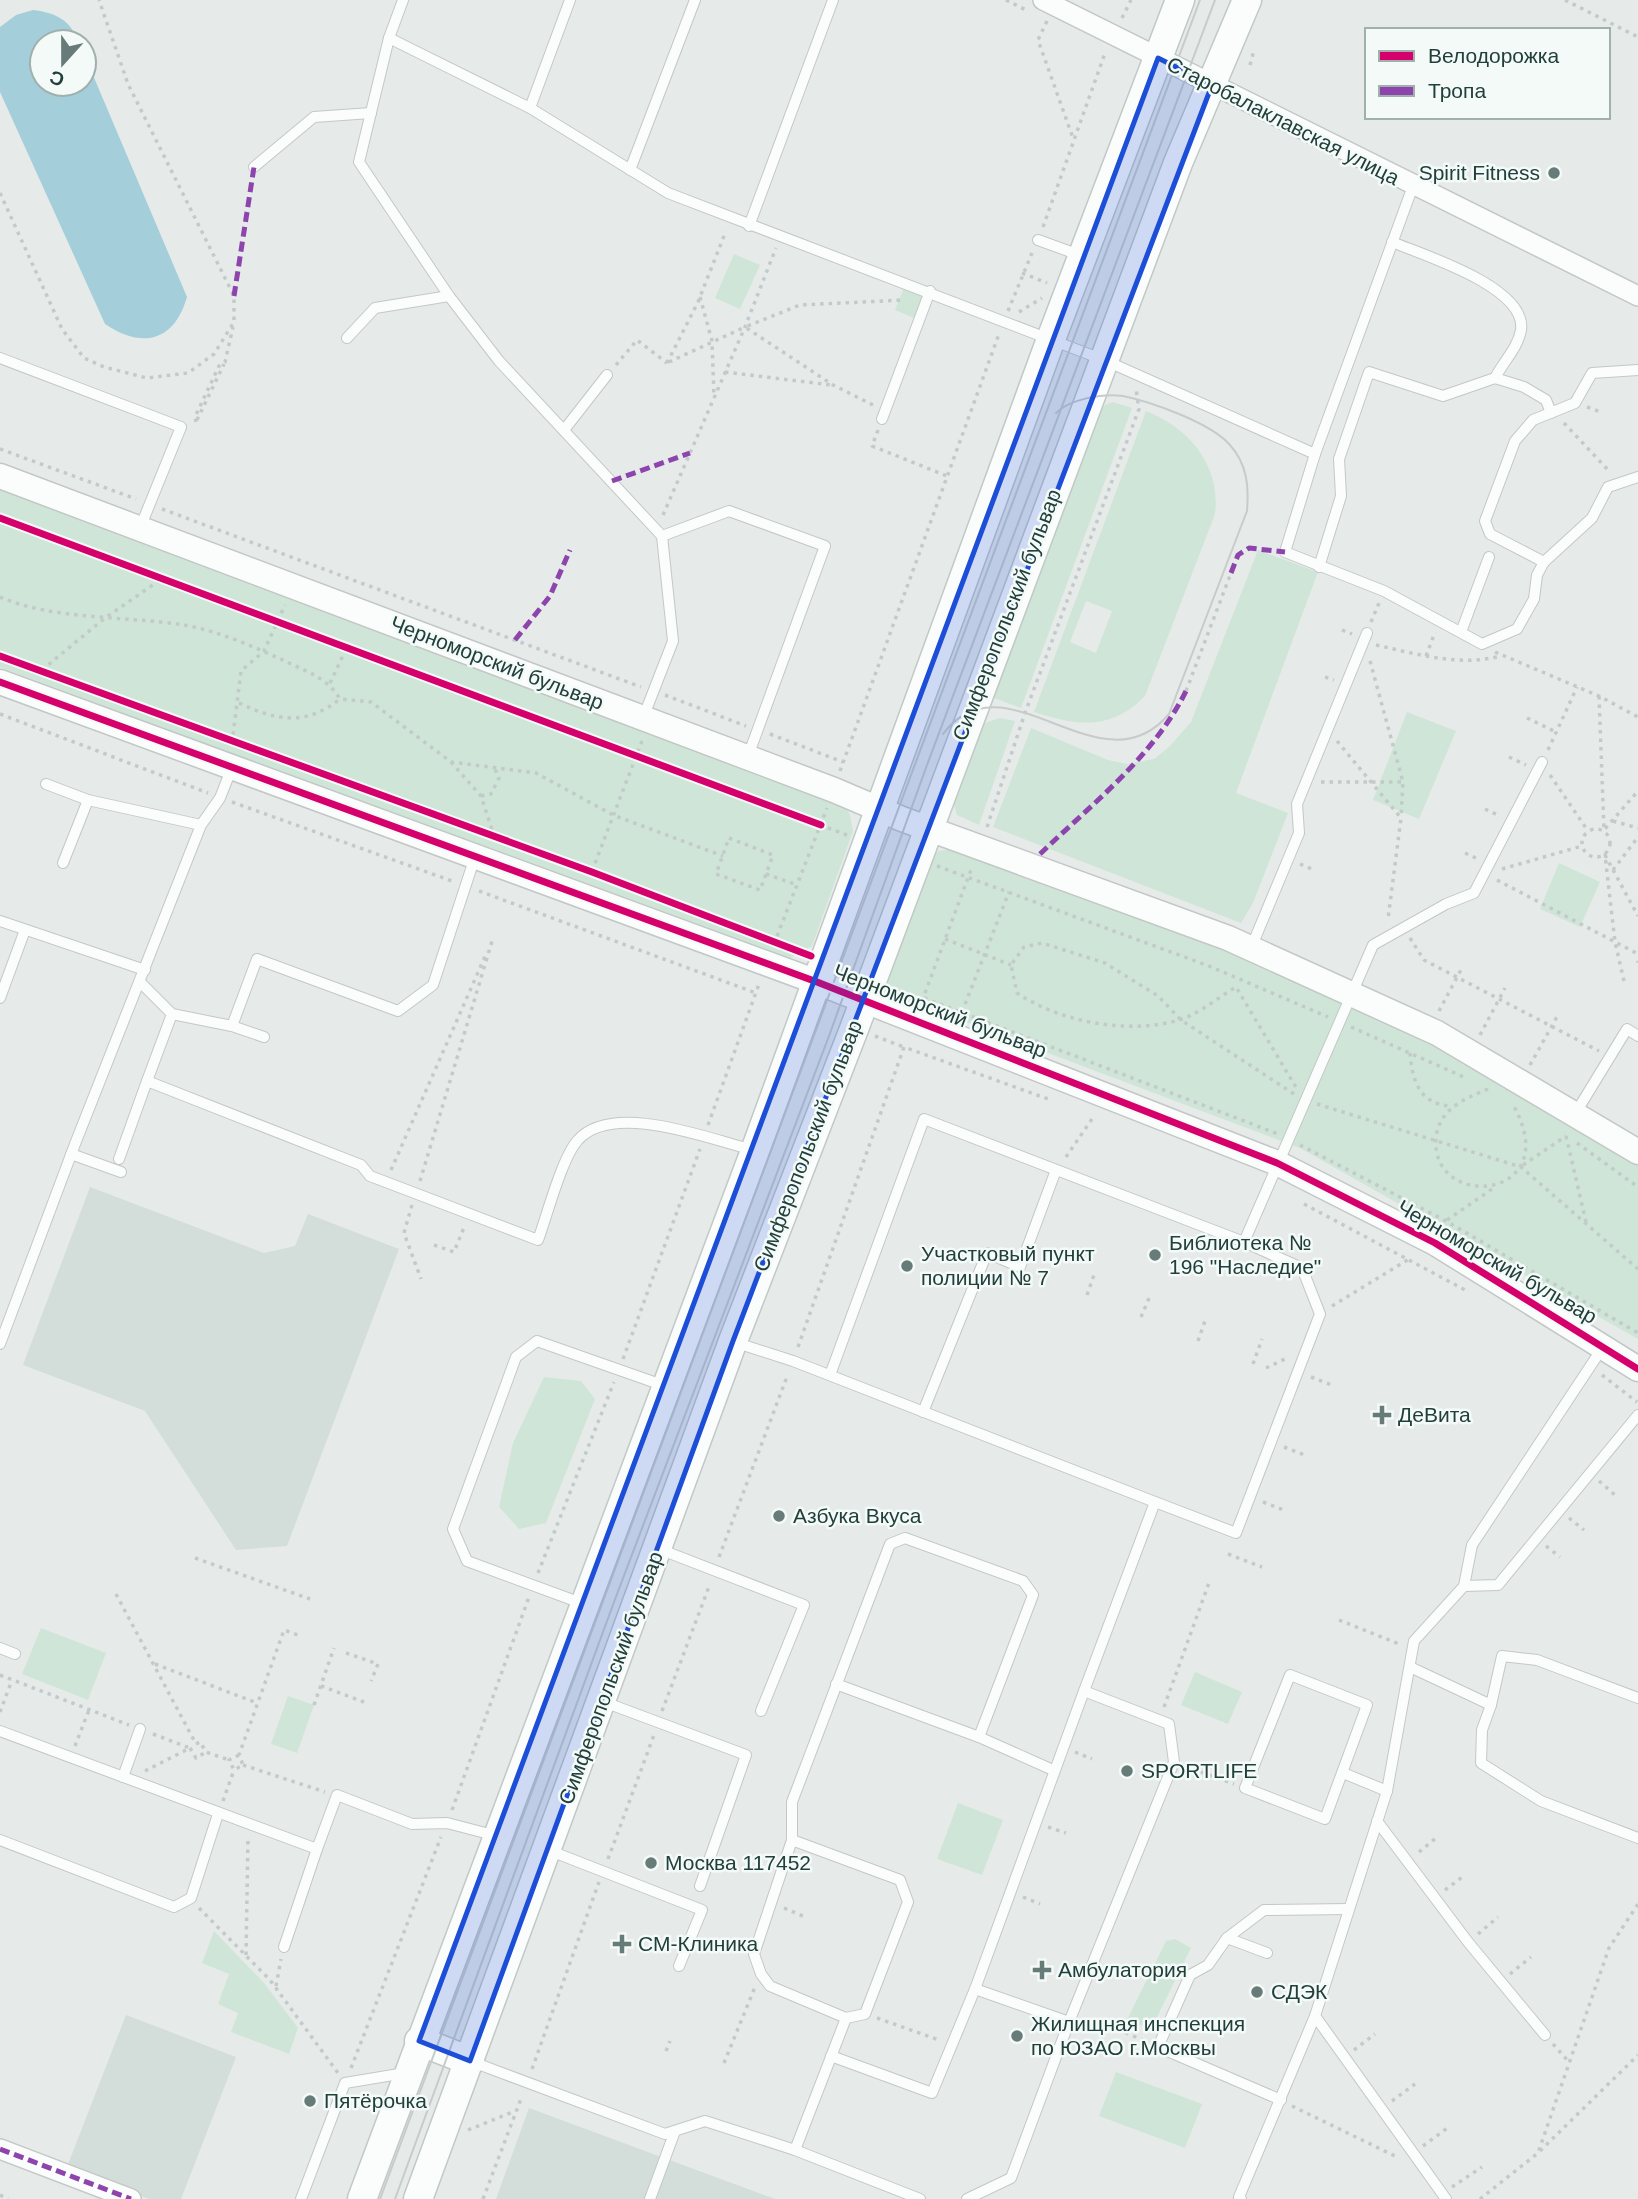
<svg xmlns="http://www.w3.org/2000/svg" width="1638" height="2199" font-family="Arial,sans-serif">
<rect width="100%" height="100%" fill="#e6ebe9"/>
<g fill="#d3ddd9">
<path d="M90,1187L264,1253L295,1246L308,1214L399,1249L287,1546L236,1550L145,1411L23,1365Z"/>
<path d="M126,2015L236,2057L181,2199H149L67,2167Z"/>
<path d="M529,2108L775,2199H496Z"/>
</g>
<g fill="#cfe5d7" fill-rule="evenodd">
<path d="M734,254L760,265L740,309L715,298Z"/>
<path d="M904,288L928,297L919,320L895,310Z"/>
<path d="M1113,402L1132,408L1021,708L994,698L1097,415L1105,405Z"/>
<path d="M1146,411C1189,428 1221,465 1215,514L1145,696C1111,731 1077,726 1034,712ZM1086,601L1112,611L1096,653L1070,642Z"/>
<path d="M0,485L841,799L850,815L853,831L812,946L786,960L0,667Z"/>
<path d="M1258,550L1318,572L1236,793L1288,813L1253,903L1241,923L993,827L1031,728L1108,760L1127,764L1154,759L1169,747L1191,722Z"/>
<path d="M1407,712L1456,731L1419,819L1373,800Z"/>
<path d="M1000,718L1015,721L979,825L957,815L952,799L979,725Z"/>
<path d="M954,849L1224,948L1433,1043L1638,1165V1339L1300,1148L878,989L924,867L938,851Z"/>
<path d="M1559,863L1600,882L1580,927L1540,909Z"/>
<path d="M544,1377L581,1381L595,1399L546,1523L519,1529L499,1507L513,1443Z"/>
<path d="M41,1628L106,1653L88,1700L22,1674Z"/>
<path d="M1195,1672L1242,1692L1228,1724L1181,1705Z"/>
<path d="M288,1696L314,1705L297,1753L271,1744Z"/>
<path d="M958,1803L1003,1820L982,1875L937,1859Z"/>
<path d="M214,1931L264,1983L298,2028L289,2054L231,2032L238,2013L218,2004L229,1974L202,1963Z"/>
<path d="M1175,1939L1191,1948L1151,2029L1127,2020L1166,1941Z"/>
<path d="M1116,2072L1202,2104L1185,2148L1099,2116Z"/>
</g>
<path fill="#a5cedb" d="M33,10C57,13 70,20 79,42H42V84H84V54L187,297C174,342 142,349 105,324L0,92V27L16,15Z"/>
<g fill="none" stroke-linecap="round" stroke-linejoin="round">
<defs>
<g id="service">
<path d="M403,0L389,38L359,162L449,296L499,361L662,536L673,641L643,718"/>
<path d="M389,38L530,108L668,193L1104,360L1315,454L1413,186"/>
<path d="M530,108L570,0"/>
<path d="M254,167L314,117L371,113"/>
<path d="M630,170L695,0"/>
<path d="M749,226L833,0"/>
<path d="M1038,240L1082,256"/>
<path d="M1392,242C1423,255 1527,287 1521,330C1518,348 1503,362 1495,378"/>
<path d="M347,338L375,308L449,296"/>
<path d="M0,358L181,427L140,528"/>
<path d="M882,419L930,291"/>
<path d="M564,430L607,375"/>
<path d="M1315,454L1285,552L1384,591L1482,644L1517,629L1534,599L1537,575L1544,562L1592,518L1608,487L1638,477"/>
<path d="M662,536L729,511L825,546L748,756"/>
<path d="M1544,562L1490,534L1485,521L1515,441L1533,420L1575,403L1592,373L1638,370"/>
<path d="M1319,567L1341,496L1339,459L1369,372L1443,396L1495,378L1524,387L1546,400L1551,413"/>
<path d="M1461,632L1489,557"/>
<path d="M46,784L88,800"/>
<path d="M63,863L88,800L201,825"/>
<path d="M0,921L145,970"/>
<path d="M1251,948L1299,833L1297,804L1367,633"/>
<path d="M140,982L172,1014L232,1026L264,1037"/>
<path d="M0,998L25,930"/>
<path d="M232,1026L257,959L398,1011L433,985L475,857"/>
<path d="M147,1081L172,1014"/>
<path d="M1575,1114L1627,1029L1638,1036"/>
<path d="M71,1154L121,1172"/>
<path d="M119,1159L147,1081L361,1165L370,1176L538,1240C547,1216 562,1157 578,1140C613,1101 709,1139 753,1150"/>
<path d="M737,1343L793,1361L1155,1502L1084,1691L1169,1724L1174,1762L1069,2022L1011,2178L967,2199"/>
<path d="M0,1344L75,1144L201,825L220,798L231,770"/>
<path d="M830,1375L924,1119L1244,1242L1373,945L1446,904L1474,893L1542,762"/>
<path d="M923,1412L987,1253L1020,1267L1056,1170"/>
<path d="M1155,1502L1236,1533L1320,1314L1302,1268L1244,1242"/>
<path d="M659,1549L804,1605L761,1711"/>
<path d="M1464,1586L1498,1585L1638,1415"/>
<path d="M581,1603L467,1561L453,1529L516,1357L537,1341L665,1386"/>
<path d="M0,1648L15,1654"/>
<path d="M1410,1667L1491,1705L1502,1656L1537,1660L1638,1698"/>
<path d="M1290,1675L1367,1705L1325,1819L1245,1788Z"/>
<path d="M836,1684L979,1737L1053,1770"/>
<path d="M604,1702L746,1755L700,1886"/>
<path d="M1491,1705L1482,1730L1481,1763L1541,1801L1638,1838"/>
<path d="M0,1731L317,1849L337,1795L412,1824L447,1823L497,1836"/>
<path d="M1343,1773L1387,1791"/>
<path d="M123,1777L140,1729"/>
<path d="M1377,1821L1468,1942L1545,2035"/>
<path d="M0,1840L174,1907L191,1898L218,1814"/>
<path d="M792,1840V1802L890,1544L905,1538L1023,1581L1033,1595L979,1737"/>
<path d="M548,1850L702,1910L679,1966"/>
<path d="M1227,1938L1264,1910L1348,1909"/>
<path d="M284,1947L317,1849"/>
<path d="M1267,1953L1227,1938L1208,1965L1190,1975L1158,2047L1281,2100"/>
<path d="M975,1989L1069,2022"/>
<path d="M1315,2016L1446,2199"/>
<path d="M831,2056L932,2093L975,1989L1084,1691"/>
<path d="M470,2061L665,2134L705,2121L795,2150L920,2199"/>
<path d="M795,2150L846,2018L865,2014L908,1902L900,1880L792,1840L754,1954L761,1974L770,1986L846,2018"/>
<path d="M301,2199L345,2083L405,2073"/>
<path d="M650,2199L675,2131"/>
<path d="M1241,2199L1239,2197L1315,2016L1387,1791L1414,1641L1464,1586L1472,1545L1603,1347"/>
</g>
<g id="minor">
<path d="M1043,0L1638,296"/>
<path d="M0,2149L131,2199"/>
</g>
<g id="tertiary">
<path d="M0,476L834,790L902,819L1228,938L1437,1033L1638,1152"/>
<path d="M0,682L817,982L1277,1163L1435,1243L1638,1369"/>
</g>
<g id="secondary">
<path d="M419,2041L470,2061"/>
<path d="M362,2199L755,1151L1051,339L1180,0"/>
<path d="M418,2199L733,1341L854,1029L1178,163L1247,0"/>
</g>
</defs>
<use href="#service" stroke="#c3c8c6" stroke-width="12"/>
<use href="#minor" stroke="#c3c8c6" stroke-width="22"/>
<use href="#tertiary" stroke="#c3c8c6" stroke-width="27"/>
<use href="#secondary" stroke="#c1c9c6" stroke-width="31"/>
<g stroke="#c2cbc9" stroke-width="3.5" stroke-dasharray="3.5 5" stroke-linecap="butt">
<path d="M1006,0L1026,10"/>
<path d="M1565,0L1638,37"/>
<path d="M1122,18L1131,0"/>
<path d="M1047,21L1038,40L1073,138"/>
<path d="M1250,65L1254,50"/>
<path d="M0,193L62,329L84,358L104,367L147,378L188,373L214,354L234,322V296L128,84L99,0"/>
<path d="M1043,227L1105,53"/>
<path d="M1022,273L1047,283"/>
<path d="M700,297L712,341L714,396"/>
<path d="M1008,311L1032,253"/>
<path d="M1019,312L1042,298"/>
<path d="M669,362L745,327"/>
<path d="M667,363L698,302L726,231"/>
<path d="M616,365L637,340L667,363"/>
<path d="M725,372L831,385"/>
<path d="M873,405L833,385L745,327L800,305L904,300"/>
<path d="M1587,407L1601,412"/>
<path d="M197,420L224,364"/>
<path d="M196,422L195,417L219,366L225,362L233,327"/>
<path d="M1564,423L1609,471"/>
<path d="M878,430L872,446L947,476"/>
<path d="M0,449L136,499"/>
<path d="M162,509L641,687"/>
<path d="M663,515L745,327L776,248"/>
<path d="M0,518L847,835"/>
<path d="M0,597C52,620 128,616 184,625C219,631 257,648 289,663C310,673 328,679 340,699L371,702L451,762L536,773L613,815L723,856"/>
<path d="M1371,622L1379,603"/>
<path d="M1342,630L1352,634"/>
<path d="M1376,645C1417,654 1459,667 1501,656"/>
<path d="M1495,652L1599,696L1638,717"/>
<path d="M0,656L734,926"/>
<path d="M1426,656L1435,632"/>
<path d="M1370,661L1403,782L1401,817"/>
<path d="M42,670L105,618L163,578"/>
<path d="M1325,677L1334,680"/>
<path d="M330,683L347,647"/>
<path d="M1186,691L1231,573"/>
<path d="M665,695L746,726"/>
<path d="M1599,696L1604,830L1638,791"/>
<path d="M239,703C277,721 306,726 340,699"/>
<path d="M0,714L208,793"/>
<path d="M1527,718L1556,732"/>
<path d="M770,734L843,762"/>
<path d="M1337,741L1401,818L1388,919"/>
<path d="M232,743L241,671L264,651L285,605"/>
<path d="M1548,750L1577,687"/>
<path d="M1509,757L1526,765"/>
<path d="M451,762L481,796L494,836"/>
<path d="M840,771L999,334"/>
<path d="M1550,775L1588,831"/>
<path d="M1321,782H1403"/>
<path d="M481,796L491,794L499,778L494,767"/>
<path d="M232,802L452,881"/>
<path d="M1485,809L1500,816"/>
<path d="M1613,821L1638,828"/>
<path d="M987,827L1025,713L1139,409L1136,389"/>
<circle cx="1596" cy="843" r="14"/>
<path d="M729,838L773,855L760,890L716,874Z"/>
<path d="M1465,853L1478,859"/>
<path d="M1300,864L1314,870"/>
<path d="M937,866L1209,966L1328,1017"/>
<path d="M1502,869L1582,846"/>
<path d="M1613,870L1638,837"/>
<path d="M592,871L642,741"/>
<path d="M766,874L797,885"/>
<path d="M1497,880L1638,954"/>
<path d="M479,891L756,993"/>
<path d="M1410,938L1424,960L1599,1051"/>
<path d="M945,939L1011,965"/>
<path d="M774,944L827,808"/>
<path d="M1637,961L1638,962"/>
<path d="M1624,981L1615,942L1605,855L1638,916"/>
<path d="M924,998L1278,1134"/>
<path d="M922,1001L972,867"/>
<path d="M1439,1011L1463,966"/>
<path d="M962,1012L1009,892"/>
<path d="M1351,1027L1466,1078"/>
<path d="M1480,1035L1505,988"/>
<path d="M875,1036L904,1047"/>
<path d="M1410,1053C1412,1081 1420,1105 1452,1106"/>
<path d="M1530,1065L1558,1015"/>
<path d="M1488,1089C1464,1099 1439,1109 1436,1138C1430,1213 1569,1200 1512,1103"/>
<path d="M1294,1094L1181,1020L1158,996L1105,963L1042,943L1024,947L1011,965L1017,993C1060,1022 1128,1035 1179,1020C1199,1014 1219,997 1236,987L1297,1089"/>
<path d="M1317,1104L1521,1167L1638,1269"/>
<path d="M708,1125L759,984"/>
<path d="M1566,1136L1586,1222"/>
<path d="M1577,1143L1638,1187"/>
<path d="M1300,1145L1446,1221L1638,1333"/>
<path d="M1066,1157L1094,1116"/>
<path d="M1523,1165L1566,1136"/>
<path d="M391,1170L487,952"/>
<path d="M420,1181L493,938"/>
<path d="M1304,1204L1467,1291"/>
<path d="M412,1205L404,1233L421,1279"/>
<path d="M1447,1220L1495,1187"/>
<path d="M434,1245L454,1252L465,1225"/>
<path d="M1087,1295L1094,1275"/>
<path d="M1332,1306L1409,1259"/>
<path d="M1141,1317L1150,1296"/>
<path d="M1198,1341L1206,1318"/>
<path d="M798,1347L904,1047L1048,1099"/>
<path d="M623,1359L700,1149"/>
<path d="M1253,1364L1262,1339"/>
<path d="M1266,1368L1289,1357"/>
<path d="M1602,1375L1637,1402"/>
<path d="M1311,1377L1332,1385"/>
<path d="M1284,1447L1305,1455"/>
<path d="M1599,1481L1615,1495"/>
<path d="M1263,1502L1284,1510"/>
<path d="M1569,1518L1584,1530"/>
<path d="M1546,1546L1560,1557"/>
<path d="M1228,1554L1262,1567"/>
<path d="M719,1557L788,1374"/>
<path d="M195,1558L310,1599"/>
<path d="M538,1573L614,1382"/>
<path d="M116,1594L196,1744"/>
<path d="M1339,1620L1399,1644"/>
<path d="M346,1653L378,1664L371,1681"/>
<path d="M155,1664L257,1703"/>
<path d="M0,1675L129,1725"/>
<path d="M321,1686L364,1702"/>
<path d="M314,1705L334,1648"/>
<path d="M1164,1707L1210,1580"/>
<path d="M662,1711L710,1584"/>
<path d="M0,1712L12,1680"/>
<path d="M153,1734L190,1748"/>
<path d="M196,1744L200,1742L206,1752L229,1760"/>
<path d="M75,1746L89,1710"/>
<path d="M190,1748L196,1758L206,1752"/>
<path d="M1075,1752L1092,1759"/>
<path d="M239,1755L229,1760L234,1770L243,1765L239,1755L284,1630L298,1635"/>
<path d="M243,1765L325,1792"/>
<path d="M1185,1766L1234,1784"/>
<path d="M145,1771L190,1748"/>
<path d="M223,1801L234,1770"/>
<path d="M452,1810L529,1597"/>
<path d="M1048,1827L1066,1833"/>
<path d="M1419,1852L1436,1838"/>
<path d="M608,1859L654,1735"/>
<path d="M1445,1890L1465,1875"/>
<path d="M1023,1897L1040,1904"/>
<path d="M199,1908L270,1980L338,2073"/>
<path d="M784,1908L805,1917"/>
<path d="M1478,1934L1498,1917"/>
<path d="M246,1955L248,1837"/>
<path d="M1510,1974L1531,1957"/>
<path d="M276,1986L281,1959"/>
<path d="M877,2018L939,2040"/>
<path d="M1085,2022H1102L1147,2042"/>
<path d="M1553,2044L1569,2062"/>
<path d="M1354,2050L1375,2034"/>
<path d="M666,2051L670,2041"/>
<path d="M724,2063L755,1987"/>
<path d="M351,2068L441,1837"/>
<path d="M532,2069L599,1882"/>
<path d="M1392,2101L1415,2084"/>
<path d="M1292,2106L1399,2158"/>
<path d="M468,2130L515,2111"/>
<path d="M1423,2146L1450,2126"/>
<path d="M1540,2151L1638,2055"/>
<path d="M1452,2187L1482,2167"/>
<path d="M0,2195L8,2199"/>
<path d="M483,2199L522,2096"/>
<path d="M1480,2199L1538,2153L1609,1948L1638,1904"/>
</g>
<use href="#service" stroke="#fbfcfc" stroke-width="10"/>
<use href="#minor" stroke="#fbfcfc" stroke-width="19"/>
<use href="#tertiary" stroke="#fbfcfc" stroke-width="24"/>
<use href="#secondary" stroke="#fbfcfc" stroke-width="28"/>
<g stroke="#c7ccca" stroke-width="2">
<path d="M943,734C1005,651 1101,795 1169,714L1247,511C1249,486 1247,464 1230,445C1211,423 1152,402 1123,396C1103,393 1070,399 1056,413"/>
<path d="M380,2199L1200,0"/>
<path d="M395,2199L614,1602L829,1036L927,765L1215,0"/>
</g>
<g stroke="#8e44ad" stroke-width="5" stroke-dasharray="10 5" stroke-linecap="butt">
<path d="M234,296L254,167"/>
<path d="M612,481L690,453"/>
<path d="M1231,573L1238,555L1249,548L1285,552"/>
<path d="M515,640L550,596L570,550"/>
<path d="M1040,854C1092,804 1154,756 1186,691"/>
<path d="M0,2149L131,2199"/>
</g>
<defs>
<g id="cycleway">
<path d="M0,518L821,825"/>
<path d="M0,656L592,872L811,956"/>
<path d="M0,682L817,982L1277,1163L1435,1243L1638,1369"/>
</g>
</defs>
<use href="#cycleway" stroke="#f4faf8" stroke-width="11"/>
<use href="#cycleway" stroke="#d6006c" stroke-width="7"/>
</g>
<path fill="#1d4ed8" fill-opacity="0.2" stroke="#1d4ed8" stroke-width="5" stroke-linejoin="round" d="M1158,58L1212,85L733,1341L470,2061L419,2041Z"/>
<g fill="#677c78" stroke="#f4faf8" stroke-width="2.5">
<circle cx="1554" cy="173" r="7"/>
<circle cx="1155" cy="1255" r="7"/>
<circle cx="907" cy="1266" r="7"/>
<path d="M1378.5 1404.5h7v7h7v7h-7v7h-7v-7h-7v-7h7z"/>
<circle cx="779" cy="1516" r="7"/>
<circle cx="1127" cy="1771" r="7"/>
<circle cx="651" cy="1863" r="7"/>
<path d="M618.5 1933.5h7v7h7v7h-7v7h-7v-7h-7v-7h7z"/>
<path d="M1038.5 1959.5h7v7h7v7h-7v7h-7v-7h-7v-7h7z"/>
<circle cx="1257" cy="1992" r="7"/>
<circle cx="1017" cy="2036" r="7"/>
<circle cx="310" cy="2101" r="7"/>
</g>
<g text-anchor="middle" stroke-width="5" stroke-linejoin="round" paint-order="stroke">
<g font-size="21" fill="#22403b" stroke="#f4faf8">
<text transform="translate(1283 121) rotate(27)" y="7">Старобалаклавская улица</text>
<text transform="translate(1007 615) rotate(-69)" y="7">Симферопольский бульвар</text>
<text transform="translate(497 663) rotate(21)" y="7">Черноморский бульвар</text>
<text transform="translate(940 1011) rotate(21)" y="7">Черноморский бульвар</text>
<text transform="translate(808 1146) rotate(-69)" y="7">Симферопольский бульвар</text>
<text transform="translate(1497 1262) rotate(30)" y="7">Черноморский бульвар</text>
<text transform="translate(611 1678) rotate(-70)" y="7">Симферопольский бульвар</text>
</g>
<g font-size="21" fill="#22403b" stroke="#f4faf8" text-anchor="start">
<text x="1540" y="180" text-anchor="end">Spirit Fitness</text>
<text x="1169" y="1250">Библиотека №<tspan x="1169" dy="24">196 "Наследие"</tspan></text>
<text x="921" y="1261">Участковый пункт<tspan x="921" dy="24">полиции № 7</tspan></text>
<text x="1398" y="1422">ДеВита</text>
<text x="793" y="1523">Азбука Вкуса</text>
<text x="1141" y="1778">SPORTLIFE</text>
<text x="665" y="1870">Москва 117452</text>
<text x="638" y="1951">СМ-Клиника</text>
<text x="1058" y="1977">Амбулатория</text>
<text x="1271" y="1999">СДЭК</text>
<text x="1031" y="2031">Жилищная инспекция<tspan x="1031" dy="24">по ЮЗАО г.Москвы</tspan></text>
<text x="324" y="2108">Пятёрочка</text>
</g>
</g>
<rect x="1365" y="28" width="245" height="91" fill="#f4faf8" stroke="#a0b0ac" stroke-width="2"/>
<rect x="1379" y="51" width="35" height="10" fill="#d6006c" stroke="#a0b0ac" stroke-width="2"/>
<text x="1428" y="63" font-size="21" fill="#22403b">Велодорожка</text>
<rect x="1379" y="86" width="35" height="10" fill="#8e44ad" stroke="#a0b0ac" stroke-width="2"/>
<text x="1428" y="98" font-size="21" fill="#22403b">Тропа</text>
<g transform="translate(63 63) rotate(201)"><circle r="33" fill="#f4faf8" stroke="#a0b0ac" stroke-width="2"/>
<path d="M0-5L12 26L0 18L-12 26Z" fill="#677c78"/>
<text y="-10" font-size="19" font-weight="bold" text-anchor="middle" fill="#22403b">С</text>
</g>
</svg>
